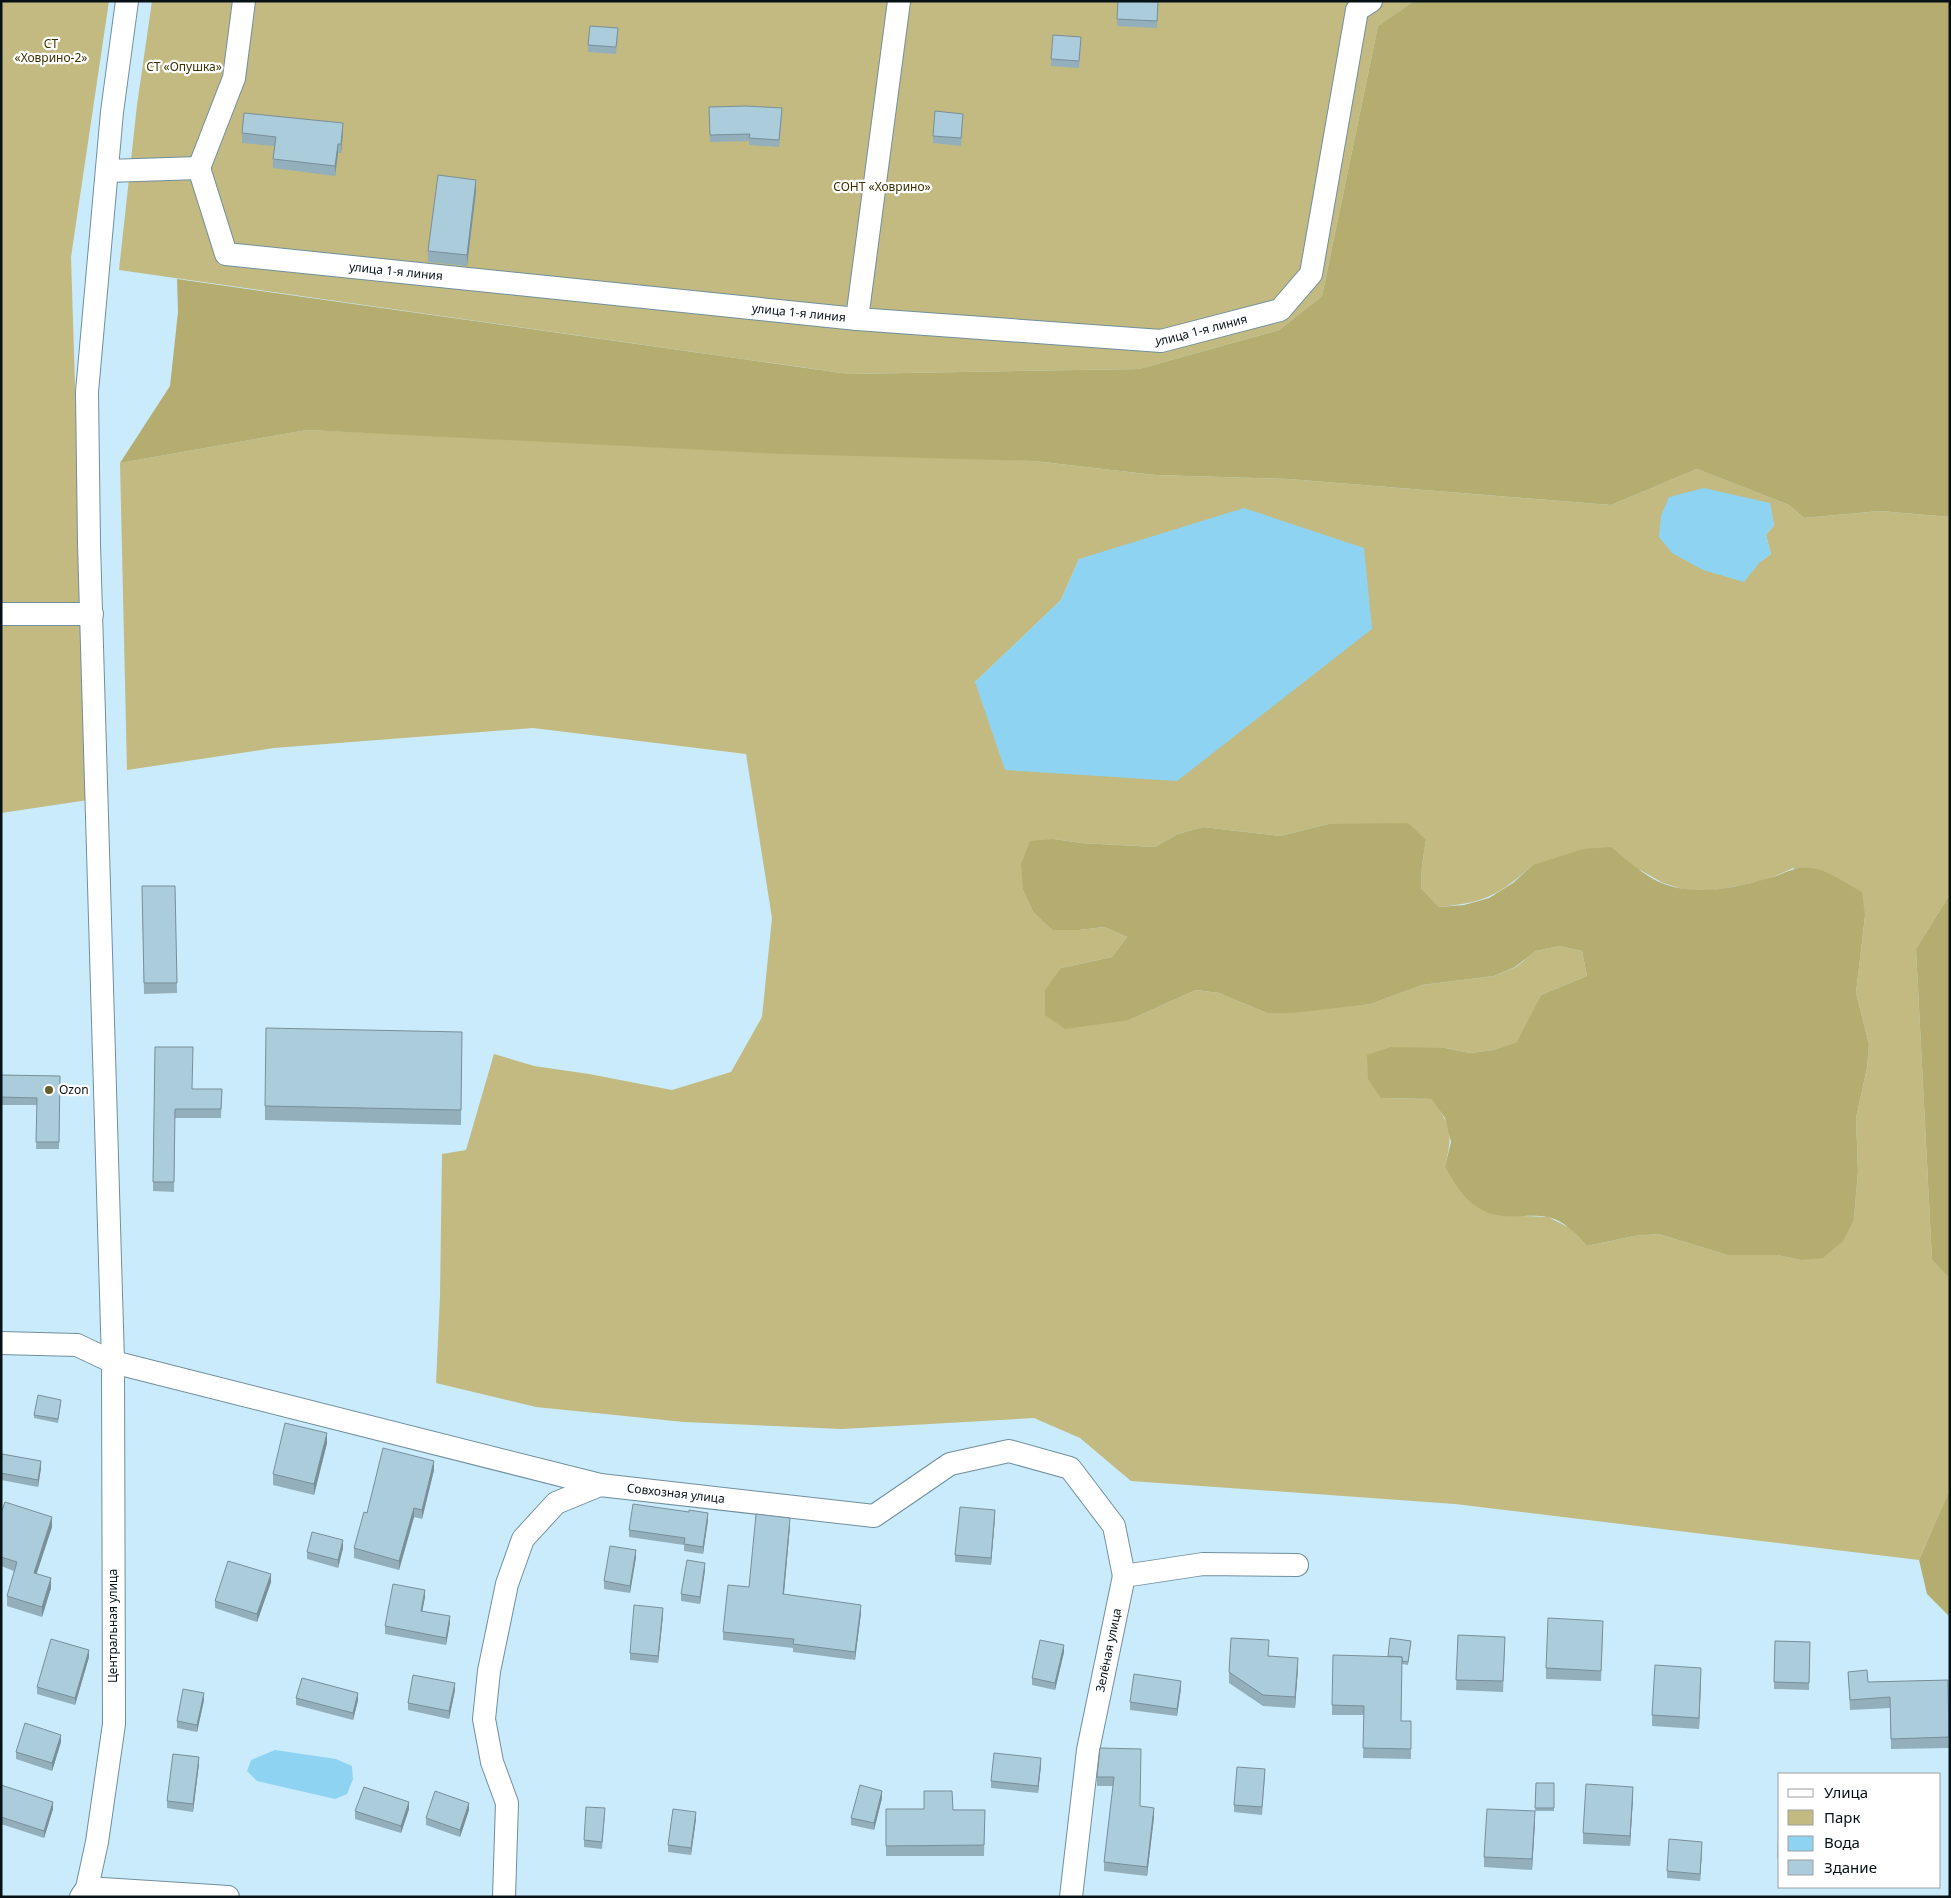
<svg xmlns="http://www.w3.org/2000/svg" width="1951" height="1898" font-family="'Noto Sans',sans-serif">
<rect width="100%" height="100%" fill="#caebfb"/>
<g fill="#c2ba80" fill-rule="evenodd">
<path d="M1,1H109L71,257L88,800L1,813Z"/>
<path d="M152,1H1414L1378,26L1322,296L1279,330L1139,369L849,374L119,270L137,105Z"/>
<path d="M307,430L1034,461L1155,475L1289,479L1611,505L1697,469L1789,505L1804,518L1880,511L1950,517V894L1916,949L1932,1260L1950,1279V1489L1919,1560L1455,1504L1131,1481L1080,1438L1034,1418L842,1429L684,1422L536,1407L436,1383L440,1296L442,1154L466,1150L494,1054L534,1066L589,1074L672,1090L731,1072L762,1017L772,918L746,754L533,728L274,748L127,770L120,463ZM1769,503L1774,525L1766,535L1771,554L1760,562ZM1079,559L1177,781L975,682L1061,600ZM1328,824L1426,840L1422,865L1421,888L1439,907C1485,903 1499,895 1533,865L1640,870L1663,883L1686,890H1714L1743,885L1769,879L1793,868L1865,916L1856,993L1869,1044L1867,1068L1856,1118L1858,1171L1854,1219L1800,1260L1777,1255H1727L1659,1234L1634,1236L1587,1246L1570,1228L1548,1217L1496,1215L1445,1166C1453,1133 1452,1126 1431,1099L1381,1098L1445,1048L1470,1053L1494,1050L1518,1042L1541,995L1587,976L1582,951L1559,946L1536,951L1516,967L1494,976L1422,985L1371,1004L1267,1013L1219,993L1196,990L1129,1020L1061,968L1112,957L1127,937L1104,927L1079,930H1052L1033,912L1023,890L1054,839L1081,843L1155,847L1178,834L1203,827L1280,836Z"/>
</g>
<g fill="#b5ad6f">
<path d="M1414,1H1950V517L1880,511L1804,518L1789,505L1697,469L1611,505L1289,479L1155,475L1034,461L784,454L307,430L120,463L170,386L178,312L177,279L849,374L1139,369L1279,330L1322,296L1378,26Z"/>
<path d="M1408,823L1426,840L1422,865L1421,888L1439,907L1464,905L1489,898L1513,883L1533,865L1583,849L1611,847C1627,860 1644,876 1664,884C1697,896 1733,888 1766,879C1787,874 1793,864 1817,869C1830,872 1849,885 1862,892L1865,916L1856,993L1869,1044L1867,1068L1856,1118L1858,1171L1854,1219L1843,1241L1823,1258L1800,1260L1777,1255H1727L1659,1234L1634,1236L1587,1246C1576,1234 1564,1220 1547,1217C1531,1214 1513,1218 1496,1215C1470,1209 1457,1189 1445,1166L1451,1142L1445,1118L1431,1099L1381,1098L1368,1079L1367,1055L1391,1047L1445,1048L1470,1053L1494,1050L1517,1042L1541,995L1587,976L1582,951L1559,946L1536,951L1515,967L1494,976L1422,985L1371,1004L1292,1013H1267L1219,993L1196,990L1129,1020L1065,1029L1045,1015V990L1061,968L1112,957L1127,937L1104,927L1079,930H1052L1033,912L1023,890L1021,864L1030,841L1054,839L1081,843L1155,847L1178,834L1203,827L1280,836L1328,824Z"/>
<path d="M1950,894V1279L1932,1260L1916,949Z"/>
<path d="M1950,1489V1617L1927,1594L1919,1560Z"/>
</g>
<g fill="#8ed4f2">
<path d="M1704,488L1770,503L1774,525L1766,535L1771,554L1760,562L1744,582L1703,570L1672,553L1659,537L1661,516L1669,497Z"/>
<path d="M1244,508L1364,548L1372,629L1177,781L1005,770L975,682L1061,600L1079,559Z"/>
<path d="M275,1750L336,1759L352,1766L353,1779L347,1794L335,1799L257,1781L247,1771L251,1760Z"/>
</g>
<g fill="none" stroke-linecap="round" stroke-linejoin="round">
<defs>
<g id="minor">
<path id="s1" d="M199,168L226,254L857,319L1161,341L1280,310L1311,274L1357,10L1371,1"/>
<path d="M199,168L234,78L244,1"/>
<path d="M107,171L199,168"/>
<path d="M857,319L899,1"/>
<path d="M1,614H92"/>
<path d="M1,1343L77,1345L113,1362L600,1485"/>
<path d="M87,1888L228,1897"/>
<path d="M81,1897L87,1888L97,1842L114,1724L113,1362L89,544L87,392L112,112L127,1"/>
<path id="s2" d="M504,1897L507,1803L492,1762L484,1719L489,1671L507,1584L523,1539L556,1503L600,1485L874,1516L950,1464L1009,1451L1070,1468L1114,1526L1124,1576"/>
<path id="s3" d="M1071,1897L1088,1750L1124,1576L1203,1564L1297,1565"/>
</g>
</defs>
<use href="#minor" stroke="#708f9d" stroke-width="24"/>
<use href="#minor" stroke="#fff" stroke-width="22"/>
</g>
<g fill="#93afbc">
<path d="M1118,1L1158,2L1157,28L1117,26Z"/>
<path d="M618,35L616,54L588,52V45Z"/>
<path d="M1081,44L1079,68L1051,66V59Z"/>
<path d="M709,107L782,116L779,147L749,145V141L710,142Z"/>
<path d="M963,121L961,146L933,143V136Z"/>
<path d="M343,132L341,153H338L335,176L273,168V159L274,146L242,143V133Z"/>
<path d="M476,191L467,266L428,262V251Z"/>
<path d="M142,886H175L177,993L144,994Z"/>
<path d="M462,1032L461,1125L265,1120V1106Z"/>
<path d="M155,1047L192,1089H222L221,1118H175L174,1192L153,1191Z"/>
<path d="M1,1075L60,1076L59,1149H36L37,1105H1Z"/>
<path d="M61,1403L58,1423L34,1418V1415Z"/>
<path d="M327,1443L314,1495L273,1485V1474Z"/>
<path d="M1,1459L41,1468L38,1487L1,1480Z"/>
<path d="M434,1470L422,1519L414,1517L399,1570L354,1558V1548L367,1513Z"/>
<path d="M1,1513L52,1527L36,1574L51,1588L42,1617L7,1606V1596L14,1571L1,1566Z"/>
<path d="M995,1517L991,1565L955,1562V1555Z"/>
<path d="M708,1520L703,1554L684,1551V1545L629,1537V1530Z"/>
<path d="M790,1526L784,1594L861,1613L855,1660L793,1652V1648L723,1640V1632L749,1587Z"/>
<path d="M343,1548L338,1568L307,1559V1552Z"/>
<path d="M636,1557L630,1593L604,1589V1581Z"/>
<path d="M705,1570L700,1604L681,1601V1594Z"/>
<path d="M271,1582L257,1622L215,1608V1601Z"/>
<path d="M425,1597L422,1611L450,1623L446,1645L385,1634V1626Z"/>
<path d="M663,1615L658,1663L630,1660V1653Z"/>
<path d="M1603,1631L1601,1681L1546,1679V1668Z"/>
<path d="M1458,1635L1505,1647L1503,1692L1456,1690Z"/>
<path d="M1775,1641L1810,1642L1809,1690L1774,1689Z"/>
<path d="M1411,1644L1408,1665L1402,1664L1401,1721H1411V1759L1363,1758L1364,1715H1332V1705L1388,1656Z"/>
<path d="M1064,1652L1055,1690L1032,1685V1678Z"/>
<path d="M1269,1656L1298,1668L1295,1708L1263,1706L1229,1683V1672Z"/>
<path d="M89,1657L75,1705L37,1694V1687Z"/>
<path d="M1848,1672L1868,1682L1948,1680L1949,1748L1891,1749L1890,1708L1850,1710Z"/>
<path d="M1701,1678L1699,1729L1652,1726V1715Z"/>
<path d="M1181,1688L1177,1716L1130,1710V1702Z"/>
<path d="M455,1690L449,1719L408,1710V1703Z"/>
<path d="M296,1698L358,1700L353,1720L296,1705Z"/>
<path d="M204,1700L197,1732L177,1728V1721Z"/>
<path d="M61,1742L52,1771L16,1759V1752Z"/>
<path d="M1100,1748L1140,1806L1154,1817L1147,1876L1104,1871V1862L1113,1786H1097V1777Z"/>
<path d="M199,1764L193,1812L167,1808V1801Z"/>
<path d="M1041,1765L1038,1793L991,1788V1781Z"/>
<path d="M1265,1776L1262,1815L1234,1812V1805Z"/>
<path d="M1536,1783H1554V1811H1535Z"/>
<path d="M1,1785L53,1809L44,1838L1,1824Z"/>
<path d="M882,1798L874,1830L851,1825V1818Z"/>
<path d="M1633,1798L1630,1846L1583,1844V1833Z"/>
<path d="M409,1809L401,1833L355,1819V1811Z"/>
<path d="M886,1809L985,1810L984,1856H886Z"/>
<path d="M469,1810L460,1837L426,1825V1818Z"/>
<path d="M1780,1810V1869H1778Z"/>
<path d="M605,1815L602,1849L584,1847V1840Z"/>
<path d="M696,1819L691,1855L668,1852V1845Z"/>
<path d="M1535,1822L1532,1870L1484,1867V1857Z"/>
<path d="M1702,1849L1700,1881L1667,1878V1871Z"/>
</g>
<g fill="#788f99">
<path d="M343,123V132L341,153V144Z"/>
<path d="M338,144V153L335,176V166Z"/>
<path d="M476,180V191L467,266V255Z"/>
<path d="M327,1433V1443L314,1495V1484Z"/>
<path d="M41,1461V1468L38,1487V1480Z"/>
<path d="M434,1461V1470L422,1519V1510Z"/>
<path d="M414,1508V1517L399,1570V1561Z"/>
<path d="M995,1510V1517L991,1565V1558Z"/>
<path d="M708,1513V1520L703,1554V1547Z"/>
<path d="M52,1517V1527L34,1582V1573Z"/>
<path d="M790,1518V1526L783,1603V1594Z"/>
<path d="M343,1540V1548L338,1568V1560Z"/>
<path d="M636,1550V1557L630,1593V1586Z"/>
<path d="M705,1563V1570L700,1604V1597Z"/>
<path d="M271,1574V1582L257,1622V1614Z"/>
<path d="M51,1578V1588L42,1617V1607Z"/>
<path d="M425,1590V1597L421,1618V1611Z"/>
<path d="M861,1605V1613L855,1660V1652Z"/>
<path d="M663,1608V1615L658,1663V1656Z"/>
<path d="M450,1616V1623L446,1645V1638Z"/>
<path d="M1064,1645V1652L1055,1690V1683Z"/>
<path d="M89,1650V1657L75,1705V1698Z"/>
<path d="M1298,1658V1668L1295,1708V1697Z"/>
<path d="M1701,1668V1678L1699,1729V1718Z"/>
<path d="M1181,1681V1688L1177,1716V1709Z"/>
<path d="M455,1683V1690L449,1719V1711Z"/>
<path d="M204,1693V1700L197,1732V1725Z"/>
<path d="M358,1693V1700L353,1720V1713Z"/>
<path d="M61,1735V1742L52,1771V1763Z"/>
<path d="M199,1757V1764L193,1812V1804Z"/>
<path d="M1041,1758V1765L1038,1793V1786Z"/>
<path d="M1633,1787V1798L1630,1846V1836Z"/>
<path d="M882,1791V1798L874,1830V1823Z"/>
<path d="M53,1802V1809L44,1838V1831Z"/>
<path d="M409,1802V1809L401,1833V1826Z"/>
<path d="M469,1803V1810L460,1837V1830Z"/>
<path d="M1154,1808V1817L1147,1876V1867Z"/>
<path d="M1535,1811V1822L1532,1870V1859Z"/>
<path d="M696,1812V1819L691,1855V1848Z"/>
<path d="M1702,1842V1849L1700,1881V1874Z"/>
</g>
<g fill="#abccdb" stroke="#788f99">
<path d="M1118,1L1158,2L1157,21L1117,19Z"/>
<path d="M590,26L618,28L616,47L588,45Z"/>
<path d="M1053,35L1081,37L1079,61L1051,59Z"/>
<path d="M746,106L782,108L779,140L749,138L750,134L710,135L709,107Z"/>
<path d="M935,111L963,114L961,138L933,136Z"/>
<path d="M244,113L343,123L341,144H338L335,166L273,159L276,137L242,133Z"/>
<path d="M438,175L476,180L467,255L428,251Z"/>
<path d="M142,886H175L177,983H144Z"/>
<path d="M266,1028L462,1032L461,1110L265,1106Z"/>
<path d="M155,1047H193L192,1089H222L221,1109H175L174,1182H153Z"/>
<path d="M1,1075L60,1076L59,1142H36L37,1098L1,1097Z"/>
<path d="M38,1395L61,1400L58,1419L34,1415Z"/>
<path d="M285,1423L327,1433L314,1484L273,1474Z"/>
<path d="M383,1448L434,1461L422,1510L414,1508L399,1561L354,1548L364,1512L367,1513Z"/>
<path d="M2,1454L41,1461L38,1480L1,1473Z"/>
<path d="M5,1502L52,1517L34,1573L51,1578L42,1607L7,1596L17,1562L1,1557V1513Z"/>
<path d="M633,1504L689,1512V1510L708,1513L703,1547L684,1544L685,1538L629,1530Z"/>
<path d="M960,1507L995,1510L991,1558L955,1555Z"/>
<path d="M756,1514L790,1518L783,1594L861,1605L855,1652L793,1644L794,1639L723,1632L728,1585L749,1587Z"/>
<path d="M312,1532L343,1540L338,1560L307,1552Z"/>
<path d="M610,1546L636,1550L630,1586L604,1581Z"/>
<path d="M687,1560L705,1563L700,1597L681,1594Z"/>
<path d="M228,1561L271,1574L257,1614L215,1601Z"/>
<path d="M393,1584L425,1590L421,1611L450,1616L446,1638L385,1626Z"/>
<path d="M634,1605L663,1608L658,1656L630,1653Z"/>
<path d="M1548,1618L1603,1621L1601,1671L1546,1668Z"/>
<path d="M1458,1635L1505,1637L1503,1681L1456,1680Z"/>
<path d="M1231,1638L1269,1640L1268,1656L1298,1658L1295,1697L1263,1695L1229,1672Z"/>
<path d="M1390,1638L1411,1641L1408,1662L1402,1661V1657L1388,1656Z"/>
<path d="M51,1639L89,1650L75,1698L37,1687Z"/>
<path d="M1040,1640L1064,1645L1055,1683L1032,1678Z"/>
<path d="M1775,1641L1810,1642L1809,1683L1774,1682Z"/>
<path d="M1333,1655L1402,1657L1401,1721H1411V1749L1363,1748L1364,1706L1332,1705Z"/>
<path d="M1655,1665L1701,1668L1699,1718L1652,1715Z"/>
<path d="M1867,1670L1868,1682L1948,1680L1949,1737L1891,1739L1890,1697L1850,1700L1848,1672Z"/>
<path d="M1134,1674L1181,1681L1177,1709L1130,1702Z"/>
<path d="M413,1675L455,1683L449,1711L408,1703Z"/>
<path d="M302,1678L358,1693L353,1713L296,1698Z"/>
<path d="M183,1689L204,1693L197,1725L177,1721Z"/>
<path d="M25,1723L61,1735L52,1763L16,1752Z"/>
<path d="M1100,1748L1141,1749L1140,1806L1154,1808L1147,1867L1104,1862L1114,1777H1097Z"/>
<path d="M994,1753L1041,1758L1038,1786L991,1781Z"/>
<path d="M173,1754L199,1757L193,1804L167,1801Z"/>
<path d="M1237,1767L1265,1769L1262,1807L1234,1805Z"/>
<path d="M1536,1783H1554V1808H1535Z"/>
<path d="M1586,1784L1633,1787L1630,1836L1583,1833Z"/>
<path d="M1,1785L53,1802L44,1831L1,1817Z"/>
<path d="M860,1785L882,1791L874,1823L851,1818Z"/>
<path d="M364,1787L409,1802L401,1826L355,1811Z"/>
<path d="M435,1791L469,1803L460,1830L426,1818Z"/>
<path d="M924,1791H952L953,1810H985L984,1845L886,1846V1809H924Z"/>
<path d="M586,1807L605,1808L602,1842L584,1840Z"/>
<path d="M673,1809L696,1812L691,1848L668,1845Z"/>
<path d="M1487,1809L1535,1811L1532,1859L1484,1857Z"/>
<path d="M1779,1810H1780V1858H1778Z"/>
<path d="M1669,1839L1702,1842L1700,1874L1667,1871Z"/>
</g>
<circle fill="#665e2b" stroke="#fff" stroke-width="2" cx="49" cy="1090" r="5"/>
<g text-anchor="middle" stroke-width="4.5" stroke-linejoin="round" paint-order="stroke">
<g font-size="12" fill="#393200" stroke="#fff">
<text x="51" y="48">СТ<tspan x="51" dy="14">«Ховрино-2»</tspan></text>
<text x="184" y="71">СТ «Опушка»</text>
<text x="882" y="191">СОНТ «Ховрино»</text>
</g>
<g font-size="12" fill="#071217" stroke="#fff">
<text dy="4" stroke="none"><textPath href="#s1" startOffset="261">улица 1-я линия</textPath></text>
<text dy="4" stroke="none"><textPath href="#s1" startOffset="666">улица 1-я линия</textPath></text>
<text dy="4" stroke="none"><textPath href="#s1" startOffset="1071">улица 1-я линия</textPath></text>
<text dy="4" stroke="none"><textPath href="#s2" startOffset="539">Совхозная улица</textPath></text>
<text transform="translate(113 1626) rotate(-90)" y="4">Центральная улица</text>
<text dy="4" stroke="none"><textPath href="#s3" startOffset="250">Зелёная улица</textPath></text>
</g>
<g font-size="12" fill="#071217" stroke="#fff" text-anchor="start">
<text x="59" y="1094">Ozon</text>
</g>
</g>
<rect width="1951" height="1898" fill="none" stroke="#071217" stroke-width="5"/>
<rect x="1778" y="1773" width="162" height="115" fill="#ffffff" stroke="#9ca0a2"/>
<rect x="1788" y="1789" width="25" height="8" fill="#ffffff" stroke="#9ca0a2"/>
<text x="1824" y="1798" font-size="15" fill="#071217">Улица</text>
<rect x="1788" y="1810" width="25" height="15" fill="#c2ba80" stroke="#9ca0a2"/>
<text x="1824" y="1823" font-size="15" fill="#071217">Парк</text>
<rect x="1788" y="1836" width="25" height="15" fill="#8ed4f2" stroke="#9ca0a2"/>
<text x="1824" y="1848" font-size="15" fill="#071217">Вода</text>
<rect x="1788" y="1860" width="25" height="15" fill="#abccdb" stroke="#9ca0a2"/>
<text x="1824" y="1873" font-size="15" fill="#071217">Здание</text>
</svg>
